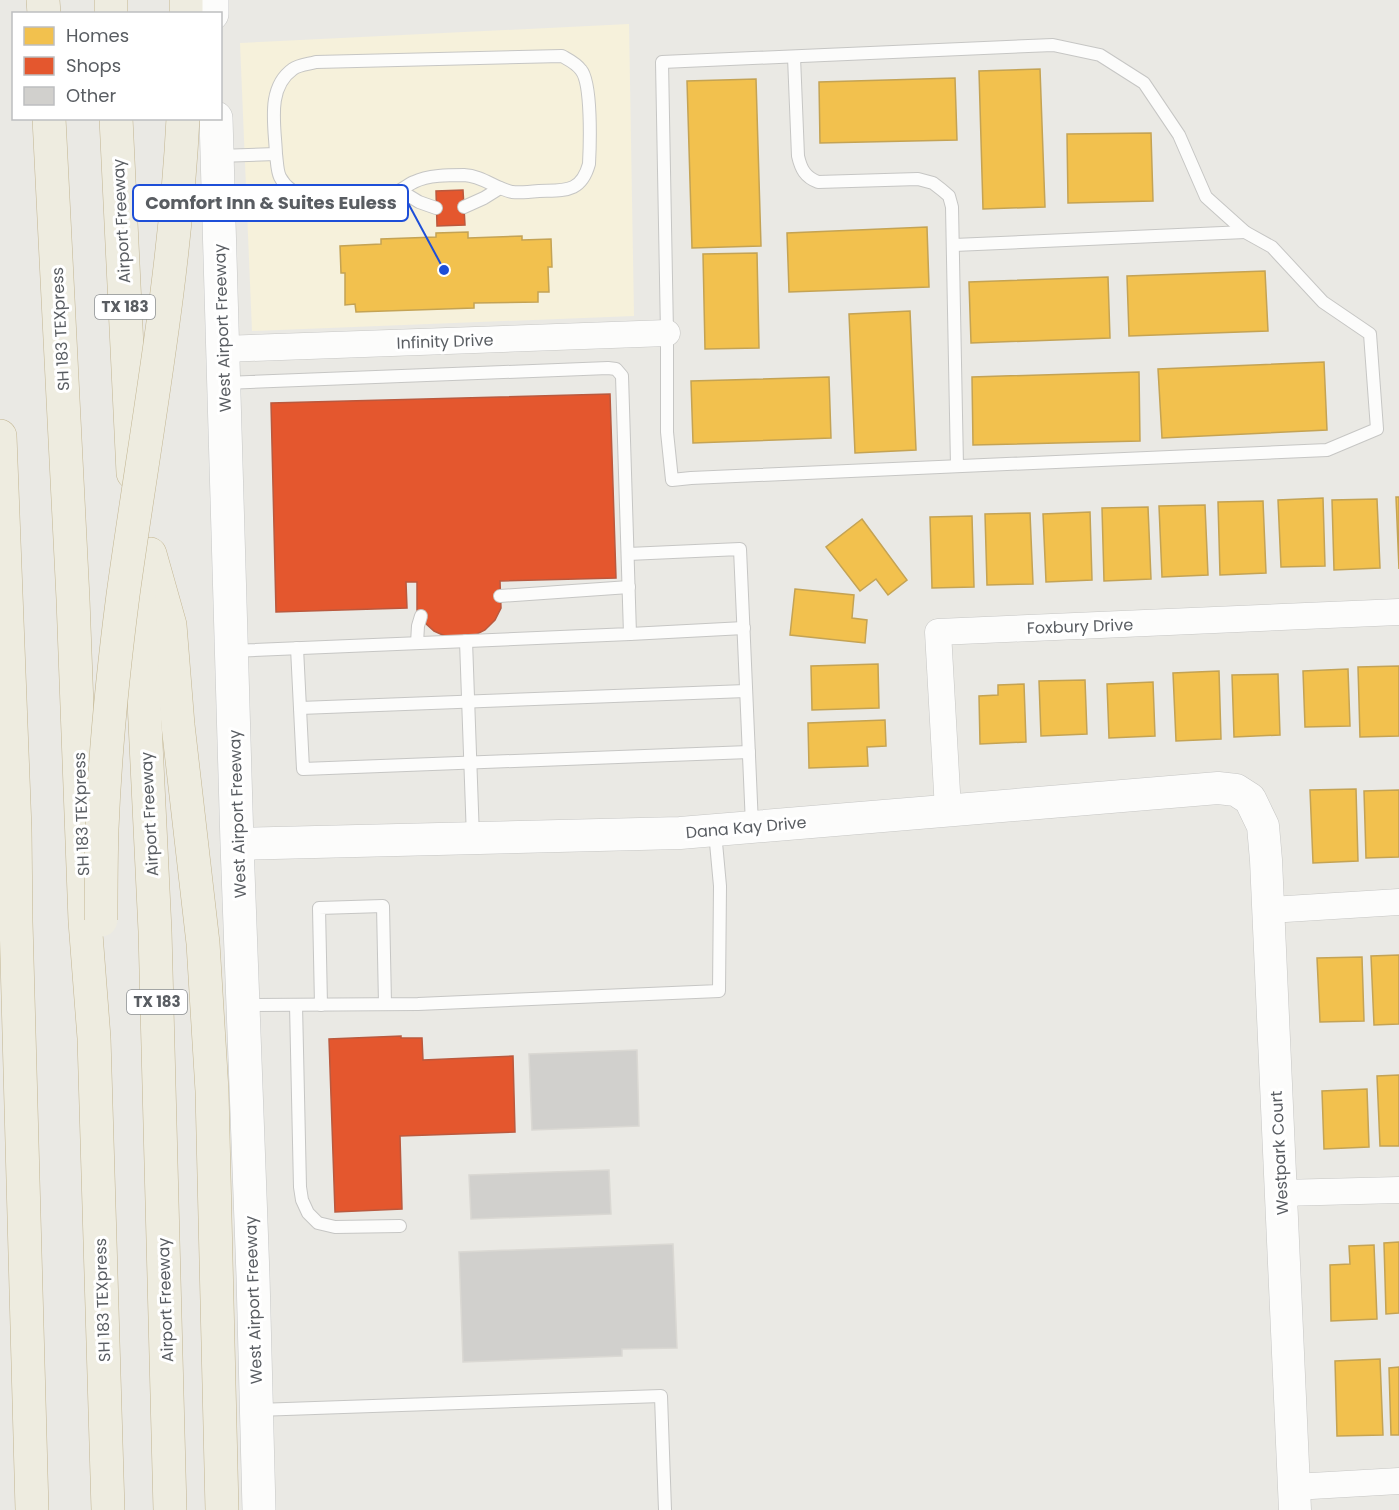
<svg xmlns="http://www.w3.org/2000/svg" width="1399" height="1510" font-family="Poppins,sans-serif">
<rect width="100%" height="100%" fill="#eae9e4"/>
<path fill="#f6f1db" d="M629,24L634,316L252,331L240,43Z"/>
<g fill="#f2c14e" stroke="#c4a354" stroke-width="1.5">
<path d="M1040,69L1045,207L983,209L979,71Z"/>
<path d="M955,78L957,140L820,143L819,82Z"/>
<path d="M756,79L761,246L692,248L687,81Z"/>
<path d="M1151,133L1153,201L1068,203L1067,134Z"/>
<path d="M927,227L929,287L789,292L787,233Z"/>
<path d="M468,232V238L522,236V240L551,239L552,267H548L549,292H538V302L474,303V308L356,312L355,304L345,305V273H341L340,246L381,244V239L436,237V233Z"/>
<path d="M757,253L759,348L705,349L703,254Z"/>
<path d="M1265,271L1268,331L1129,336L1127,276Z"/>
<path d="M1108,277L1110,338L971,343L969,282Z"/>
<path d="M910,311L916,450L855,453L849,314Z"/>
<path d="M1324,362L1327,430L1162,438L1158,369Z"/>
<path d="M1139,372L1140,441L973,445L972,377Z"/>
<path d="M829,377L831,438L693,443L691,381Z"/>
<path d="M1396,497H1399V569Z"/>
<path d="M1323,498L1325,566L1281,567L1278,500Z"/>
<path d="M1377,499L1380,568L1334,570L1332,500Z"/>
<path d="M1263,501L1266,573L1220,575L1218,502Z"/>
<path d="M1205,505L1208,575L1162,577L1159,506Z"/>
<path d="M1148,507L1151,579L1104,581L1102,508Z"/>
<path d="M1090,512L1092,580L1046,582L1043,514Z"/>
<path d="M1030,513L1033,584L987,585L985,514Z"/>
<path d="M972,516L974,587L932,588L930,517Z"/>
<path d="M862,519L907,580L888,595L876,579L860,591L826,547Z"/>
<path d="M795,589L854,595L852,618L867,620L865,643L790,635Z"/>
<path d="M878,664L879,708L812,710L811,666Z"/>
<path d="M1399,666V736L1360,737L1358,667Z"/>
<path d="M1348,669L1350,726L1305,727L1303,671Z"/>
<path d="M1219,671L1221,739L1176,741L1173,673Z"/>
<path d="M1278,674L1280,735L1234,737L1232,675Z"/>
<path d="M1085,680L1087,734L1041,736L1039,681Z"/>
<path d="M1153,682L1155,736L1109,738L1107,684Z"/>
<path d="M1024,684L1026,742L980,744L979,696L998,695V685Z"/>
<path d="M885,720L886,746L867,747L868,766L809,768L808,723Z"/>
<path d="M1356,789L1358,861L1313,863L1310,790Z"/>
<path d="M1399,790V857L1366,858L1364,791Z"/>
<path d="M1399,955V1024L1374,1025L1371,956Z"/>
<path d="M1362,957L1364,1021L1320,1022L1317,958Z"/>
<path d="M1399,1075V1146H1380L1377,1076Z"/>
<path d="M1367,1089L1369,1147L1324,1149L1322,1091Z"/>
<path d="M1399,1242V1313L1386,1314L1384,1243Z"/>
<path d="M1374,1245L1377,1319L1331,1321L1330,1265L1350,1264L1349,1246Z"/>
<path d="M1380,1359L1383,1435L1337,1436L1335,1361Z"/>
<path d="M1399,1367V1435H1391L1389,1368Z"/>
</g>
<g fill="#e4572e" stroke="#ba593e" stroke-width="1.5">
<path d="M463,190L465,225L437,226L436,191Z"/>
<path d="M610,394L616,578L500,581L501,608L495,620L485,630L473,636L447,637L434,631L424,622L417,610V582H406L407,608L276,612L271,403Z"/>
<path d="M401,1036V1038H422L423,1060L513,1056L515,1132L400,1136L402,1209L335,1212L329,1039Z"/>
</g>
<g fill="#d1d0cd" stroke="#dad8d3" stroke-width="1.5">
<path d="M637,1050L639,1126L532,1130L529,1054Z"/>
<path d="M609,1170L611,1214L471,1219L469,1175Z"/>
<path d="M673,1244L677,1348L622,1349V1356L463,1362L459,1252Z"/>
</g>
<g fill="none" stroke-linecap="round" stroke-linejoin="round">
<defs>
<g id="service">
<path d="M1053,45L1100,55L1144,83L1179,135L1206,197L1245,232L1272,247L1323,302L1370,334L1377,429L1327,450L691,478L672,480L667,432V333L662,62Z"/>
<path d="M794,57L798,156C801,169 805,177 818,182L918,179L933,183L942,190L949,196L952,207L957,466"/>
<path d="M218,156L276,154C277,161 277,171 280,177C293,202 325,200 350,199C361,198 375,200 386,197C397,194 405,186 414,182C428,175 449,175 464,175C483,176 494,188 512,192C520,193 530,192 539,191C565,190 581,193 589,164C590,145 592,83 581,70C576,63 569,60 562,56L316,62C309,64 298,65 293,69C266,88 275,126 276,154"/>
<path d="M401,191L419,202L436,208"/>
<path d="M464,207L484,198L500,188"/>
<path d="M954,245L1245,232"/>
<path d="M225,383L608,368L616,369L622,376L630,634L233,651"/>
<path d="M628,554L740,549L752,825"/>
<path d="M500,596L629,587"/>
<path d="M630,634L744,628"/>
<path d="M466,641L473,838"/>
<path d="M417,643L418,626L421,616"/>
<path d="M297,648L303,769L749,752"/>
<path d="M300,708L746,691"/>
<path d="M244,1005L418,1004L719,991L720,886L715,832"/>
<path d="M296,1005L300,1187L302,1200L308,1213L318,1223L335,1227L400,1226"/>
<path d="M321,1005L319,908L383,906L385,1004"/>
<path d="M257,1410L661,1396L665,1510"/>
</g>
<g id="minor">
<path d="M223,349L667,333"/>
<path d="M948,810L938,632L1399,612"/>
<path d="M1269,910L1399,902"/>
<path d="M1281,1193L1399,1190"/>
<path d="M1294,1487L1399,1481"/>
</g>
<path id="tertiary" d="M237,844L680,833L1218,788L1236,790L1250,799L1263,826L1266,860L1295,1510"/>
<g id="secondary">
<path d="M212,0V14"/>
<path d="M216,118L237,844L253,1276L259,1510"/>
</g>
<g id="motorway">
<path d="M43,0L44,14"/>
<path d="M111,0V14"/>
<path d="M186,14V0"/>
<path d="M49,118L73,599L85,921L94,1038L108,1510"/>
<path d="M116,118L133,473"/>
<path d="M0,436L15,830L16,922L32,1510"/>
<path d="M150,554L170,625L178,725L203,943L212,1091L222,1510"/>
<path d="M137,555L155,931L170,1510"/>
</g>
</defs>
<use href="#service" stroke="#c6c6c4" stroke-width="14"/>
<use href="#minor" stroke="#c6c6c4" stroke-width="27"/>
<use href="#tertiary" stroke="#c6c6c4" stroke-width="33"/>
<use href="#secondary" stroke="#c6c7c6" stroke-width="34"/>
<use href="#motorway" stroke="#c2b591" stroke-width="34"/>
<use href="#service" stroke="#fcfcfb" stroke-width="12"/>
<use href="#minor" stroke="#fcfcfb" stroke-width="26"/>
<use href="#tertiary" stroke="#fcfcfb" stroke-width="32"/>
<use href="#secondary" stroke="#fcfcfb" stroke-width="33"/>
<use href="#motorway" stroke="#eeece0" stroke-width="33"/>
<defs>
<path id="motorway-bridge" d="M101,920C101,889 101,859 102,829C105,751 113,672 123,595C145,436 175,279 183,118"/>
</defs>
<use href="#motorway-bridge" stroke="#c2b591" stroke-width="34" stroke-linecap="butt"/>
<use href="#motorway-bridge" stroke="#eeece0" stroke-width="33"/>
</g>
<g text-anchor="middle" stroke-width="6" stroke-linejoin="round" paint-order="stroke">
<g fill="#fff" stroke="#8b8e91" stroke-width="1.5">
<rect x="95" y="295" width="60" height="24" rx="4.5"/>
<rect x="127" y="990" width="60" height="24" rx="4.5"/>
</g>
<g font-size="15" font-weight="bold" fill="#595d62">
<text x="125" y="312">TX 183</text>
<text x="157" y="1007">TX 183</text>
</g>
<g font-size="16" fill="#595d62" stroke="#fff">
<text transform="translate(121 221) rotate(-93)" y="6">Airport Freeway</text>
<text transform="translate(222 328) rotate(-92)" y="6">West Airport Freeway</text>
<text transform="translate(60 329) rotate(-93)" y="6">SH 183 TEXpress</text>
<text transform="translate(445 341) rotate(-2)" y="6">Infinity Drive</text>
<text transform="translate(1080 626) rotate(-2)" y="6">Foxbury Drive</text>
<text transform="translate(81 814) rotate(-92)" y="6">SH 183 TEXpress</text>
<text transform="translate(149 814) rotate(-93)" y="6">Airport Freeway</text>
<text transform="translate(237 814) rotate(-92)" y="6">West Airport Freeway</text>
<text transform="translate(746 827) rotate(-5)" y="6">Dana Kay Drive</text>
<text transform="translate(1279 1153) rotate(-93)" y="6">Westpark Court</text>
<text transform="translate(102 1300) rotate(-92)" y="6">SH 183 TEXpress</text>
<text transform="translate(165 1300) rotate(-92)" y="6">Airport Freeway</text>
<text transform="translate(253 1300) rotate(-92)" y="6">West Airport Freeway</text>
</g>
</g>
<path fill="none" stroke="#1d4ed8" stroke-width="2" d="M444 270L408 203"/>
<circle fill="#1d4ed8" stroke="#fff" stroke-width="2" cx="444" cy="270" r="6"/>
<rect fill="#fff" stroke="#1d4ed8" stroke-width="2" x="133" y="185" width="275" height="36" rx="6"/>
<g font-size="18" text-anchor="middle" font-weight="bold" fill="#595d62">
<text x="271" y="209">Comfort Inn &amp; Suites Euless</text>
</g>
<rect x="12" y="12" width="210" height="108" fill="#ffffff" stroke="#bdbec0" stroke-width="1.5"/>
<rect x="24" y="27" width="30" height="18" fill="#f2c14e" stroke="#bdbec0" stroke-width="1.5"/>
<text x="66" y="42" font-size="18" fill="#595d62">Homes</text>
<rect x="24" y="57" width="30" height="18" fill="#e4572e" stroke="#bdbec0" stroke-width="1.5"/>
<text x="66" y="72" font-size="18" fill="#595d62">Shops</text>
<rect x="24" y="87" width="30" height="18" fill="#d1d0cd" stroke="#bdbec0" stroke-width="1.5"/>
<text x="66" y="102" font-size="18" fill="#595d62">Other</text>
</svg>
